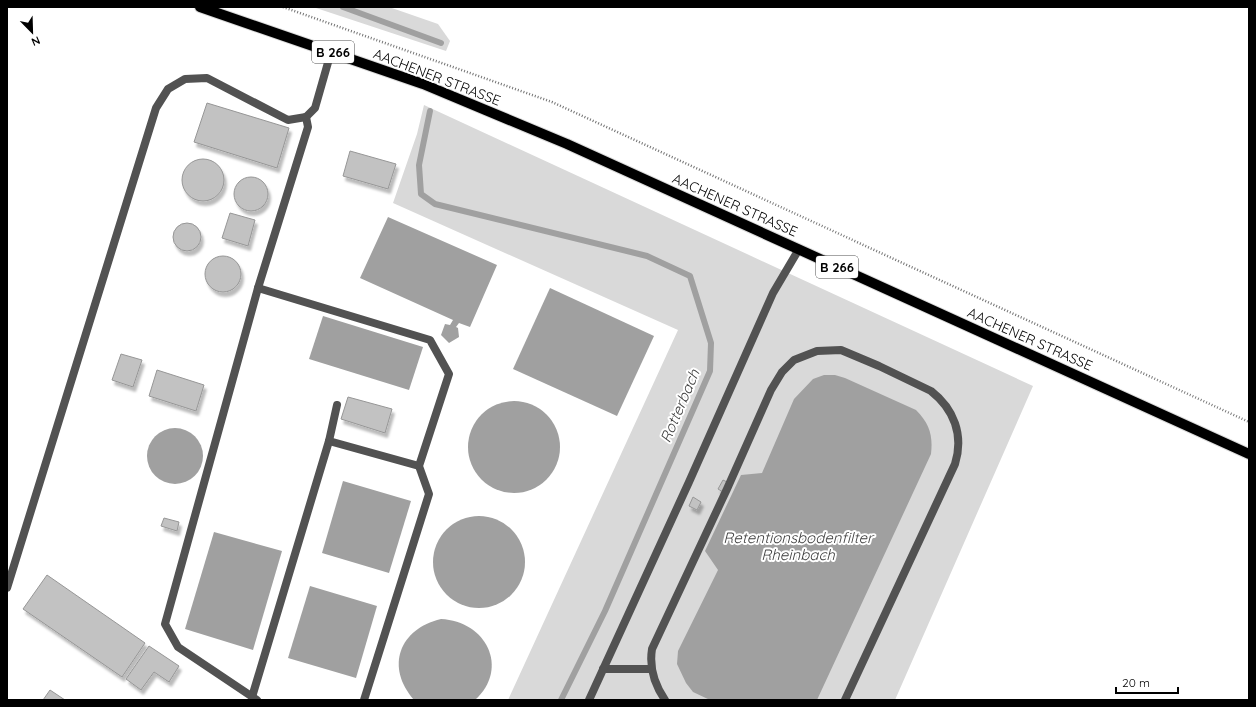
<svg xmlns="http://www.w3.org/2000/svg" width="1256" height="707" font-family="Quicksand,sans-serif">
<defs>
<filter id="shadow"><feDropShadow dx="2.5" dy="4.5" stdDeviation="1" flood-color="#0004"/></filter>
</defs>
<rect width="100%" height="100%" fill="#fff"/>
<g fill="#d9d9d9">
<path d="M313,7H389L438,24L450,41L446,51Z"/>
<path d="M424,105L1033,386L895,700H508L678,330L393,203L417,134Z"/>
</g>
<g fill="#a0a0a0">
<path d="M388,217L497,265L470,327L459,323L456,327L458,328L459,337L449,343L441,335L445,324L450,325L453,320L360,278Z"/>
<path d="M550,288L654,336L617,416L513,369Z"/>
<path d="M323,316L423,347L409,390L309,359Z"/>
<path d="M824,375H835L845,378L916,410C930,424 933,436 931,454L817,700H710L693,692L686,683L677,664L678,651L718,570L705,551L741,475L762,473L794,399L813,379Z"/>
<circle cx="514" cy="447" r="46"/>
<circle cx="175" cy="456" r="28"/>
<path d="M343,481L411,501L389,573L322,553Z"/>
<circle cx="479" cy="562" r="46"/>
<path d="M214,532L282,551L253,650L185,629Z"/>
<path d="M310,586L377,606L356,678L288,658Z"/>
<path d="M441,619C486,621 510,668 475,700H414C385,667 399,629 441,619Z"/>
</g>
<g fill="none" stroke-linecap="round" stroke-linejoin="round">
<g stroke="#a0a0a0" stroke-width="6">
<path d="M343,7L441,43"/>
<path d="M430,111L419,165L421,194L435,204L647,256L690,276L711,343L710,371L605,611L561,700"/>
</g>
</g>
<g fill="#c2c2c2" stroke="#969696" filter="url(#shadow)">
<path d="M207,103L289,128L277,168L194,142Z"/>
<path d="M350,151L396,164L388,189L343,176Z"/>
<circle cx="203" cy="180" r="21"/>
<circle cx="251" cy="194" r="17"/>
<path d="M230,213L255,220L248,246L222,238Z"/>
<circle cx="187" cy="237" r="14"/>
<circle cx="223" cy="274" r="18"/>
<path d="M121,354L142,360L133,387L112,380Z"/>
<path d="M157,370L204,385L196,411L149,396Z"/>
<path d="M348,397L392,409L385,433L341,419Z"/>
<path d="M723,480L727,482L723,492L718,489Z"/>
<path d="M693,497L701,502L697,510L689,506Z"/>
<path d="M164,518L179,522L177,531L161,526Z"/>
<path d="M47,575L145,643L122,677L23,609Z"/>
<path d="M149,646L179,666L169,682L154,672L141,690L126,679Z"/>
<path d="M50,690L65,700H43Z"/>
</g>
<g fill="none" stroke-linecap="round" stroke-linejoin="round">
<defs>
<path id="primary" d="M200,7L423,84L567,144L1249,454"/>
</defs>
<use href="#primary" stroke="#dbdbdb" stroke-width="12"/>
<path stroke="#747474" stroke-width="2.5" stroke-dasharray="1 2" stroke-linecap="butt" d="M283,7L552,102L1249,422"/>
<g stroke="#525252" stroke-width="8">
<path d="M258,288L430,340L449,374L419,466L429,494L364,700"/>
<path d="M329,441L419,466"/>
<path d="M7,588L156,108L168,89L185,79L207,78L288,120L306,117L315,108L331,52"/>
<path d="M603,669H651"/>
<path d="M252,697L329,441L337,405"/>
<path d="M257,700L178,647L165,624L258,288L308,127L306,117"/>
<path d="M589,700L689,482L773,293L799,249"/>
<path d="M665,700C654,684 649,668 652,649L727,489L771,390L782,372L794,360L817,351L841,350L879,366L931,391C954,409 964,435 955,464L845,700"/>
</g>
<use href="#primary" stroke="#000" stroke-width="10"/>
</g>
<g text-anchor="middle" stroke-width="4" stroke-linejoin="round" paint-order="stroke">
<g fill="#fff" stroke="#4c4c4c" stroke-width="1">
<rect x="312" y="41" width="42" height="22" rx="3"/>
<rect x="816" y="256" width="42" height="22" rx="3"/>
</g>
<g font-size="13" font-weight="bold" fill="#000">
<text x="333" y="57">B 266</text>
<text x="837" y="272">B 266</text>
</g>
<g font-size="14" fill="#000" stroke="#fff">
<text transform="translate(437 77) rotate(21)" y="5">AACHENER STRASSE</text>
<text transform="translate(735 205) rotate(24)" y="5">AACHENER STRASSE</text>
<text transform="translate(1030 339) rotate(24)" y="5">AACHENER STRASSE</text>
</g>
<g font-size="15" font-style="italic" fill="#414141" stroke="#fff">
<text transform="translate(680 406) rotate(-67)" y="5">Rotterbach</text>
<text x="798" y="543">Retentionsbodenfilter<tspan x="798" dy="17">Rheinbach</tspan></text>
</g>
</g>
<rect width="1256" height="707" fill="none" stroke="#000000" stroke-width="16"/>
<g transform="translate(32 32) rotate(157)" stroke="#ffffff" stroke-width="3" paint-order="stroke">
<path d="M0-3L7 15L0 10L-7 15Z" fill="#000000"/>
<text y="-6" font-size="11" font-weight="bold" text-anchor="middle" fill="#000000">N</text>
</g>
<path d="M1116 687v6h62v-6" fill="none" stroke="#000000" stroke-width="2"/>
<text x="1122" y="687" font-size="12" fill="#000000" stroke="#ffffff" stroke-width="3" paint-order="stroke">20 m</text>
</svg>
